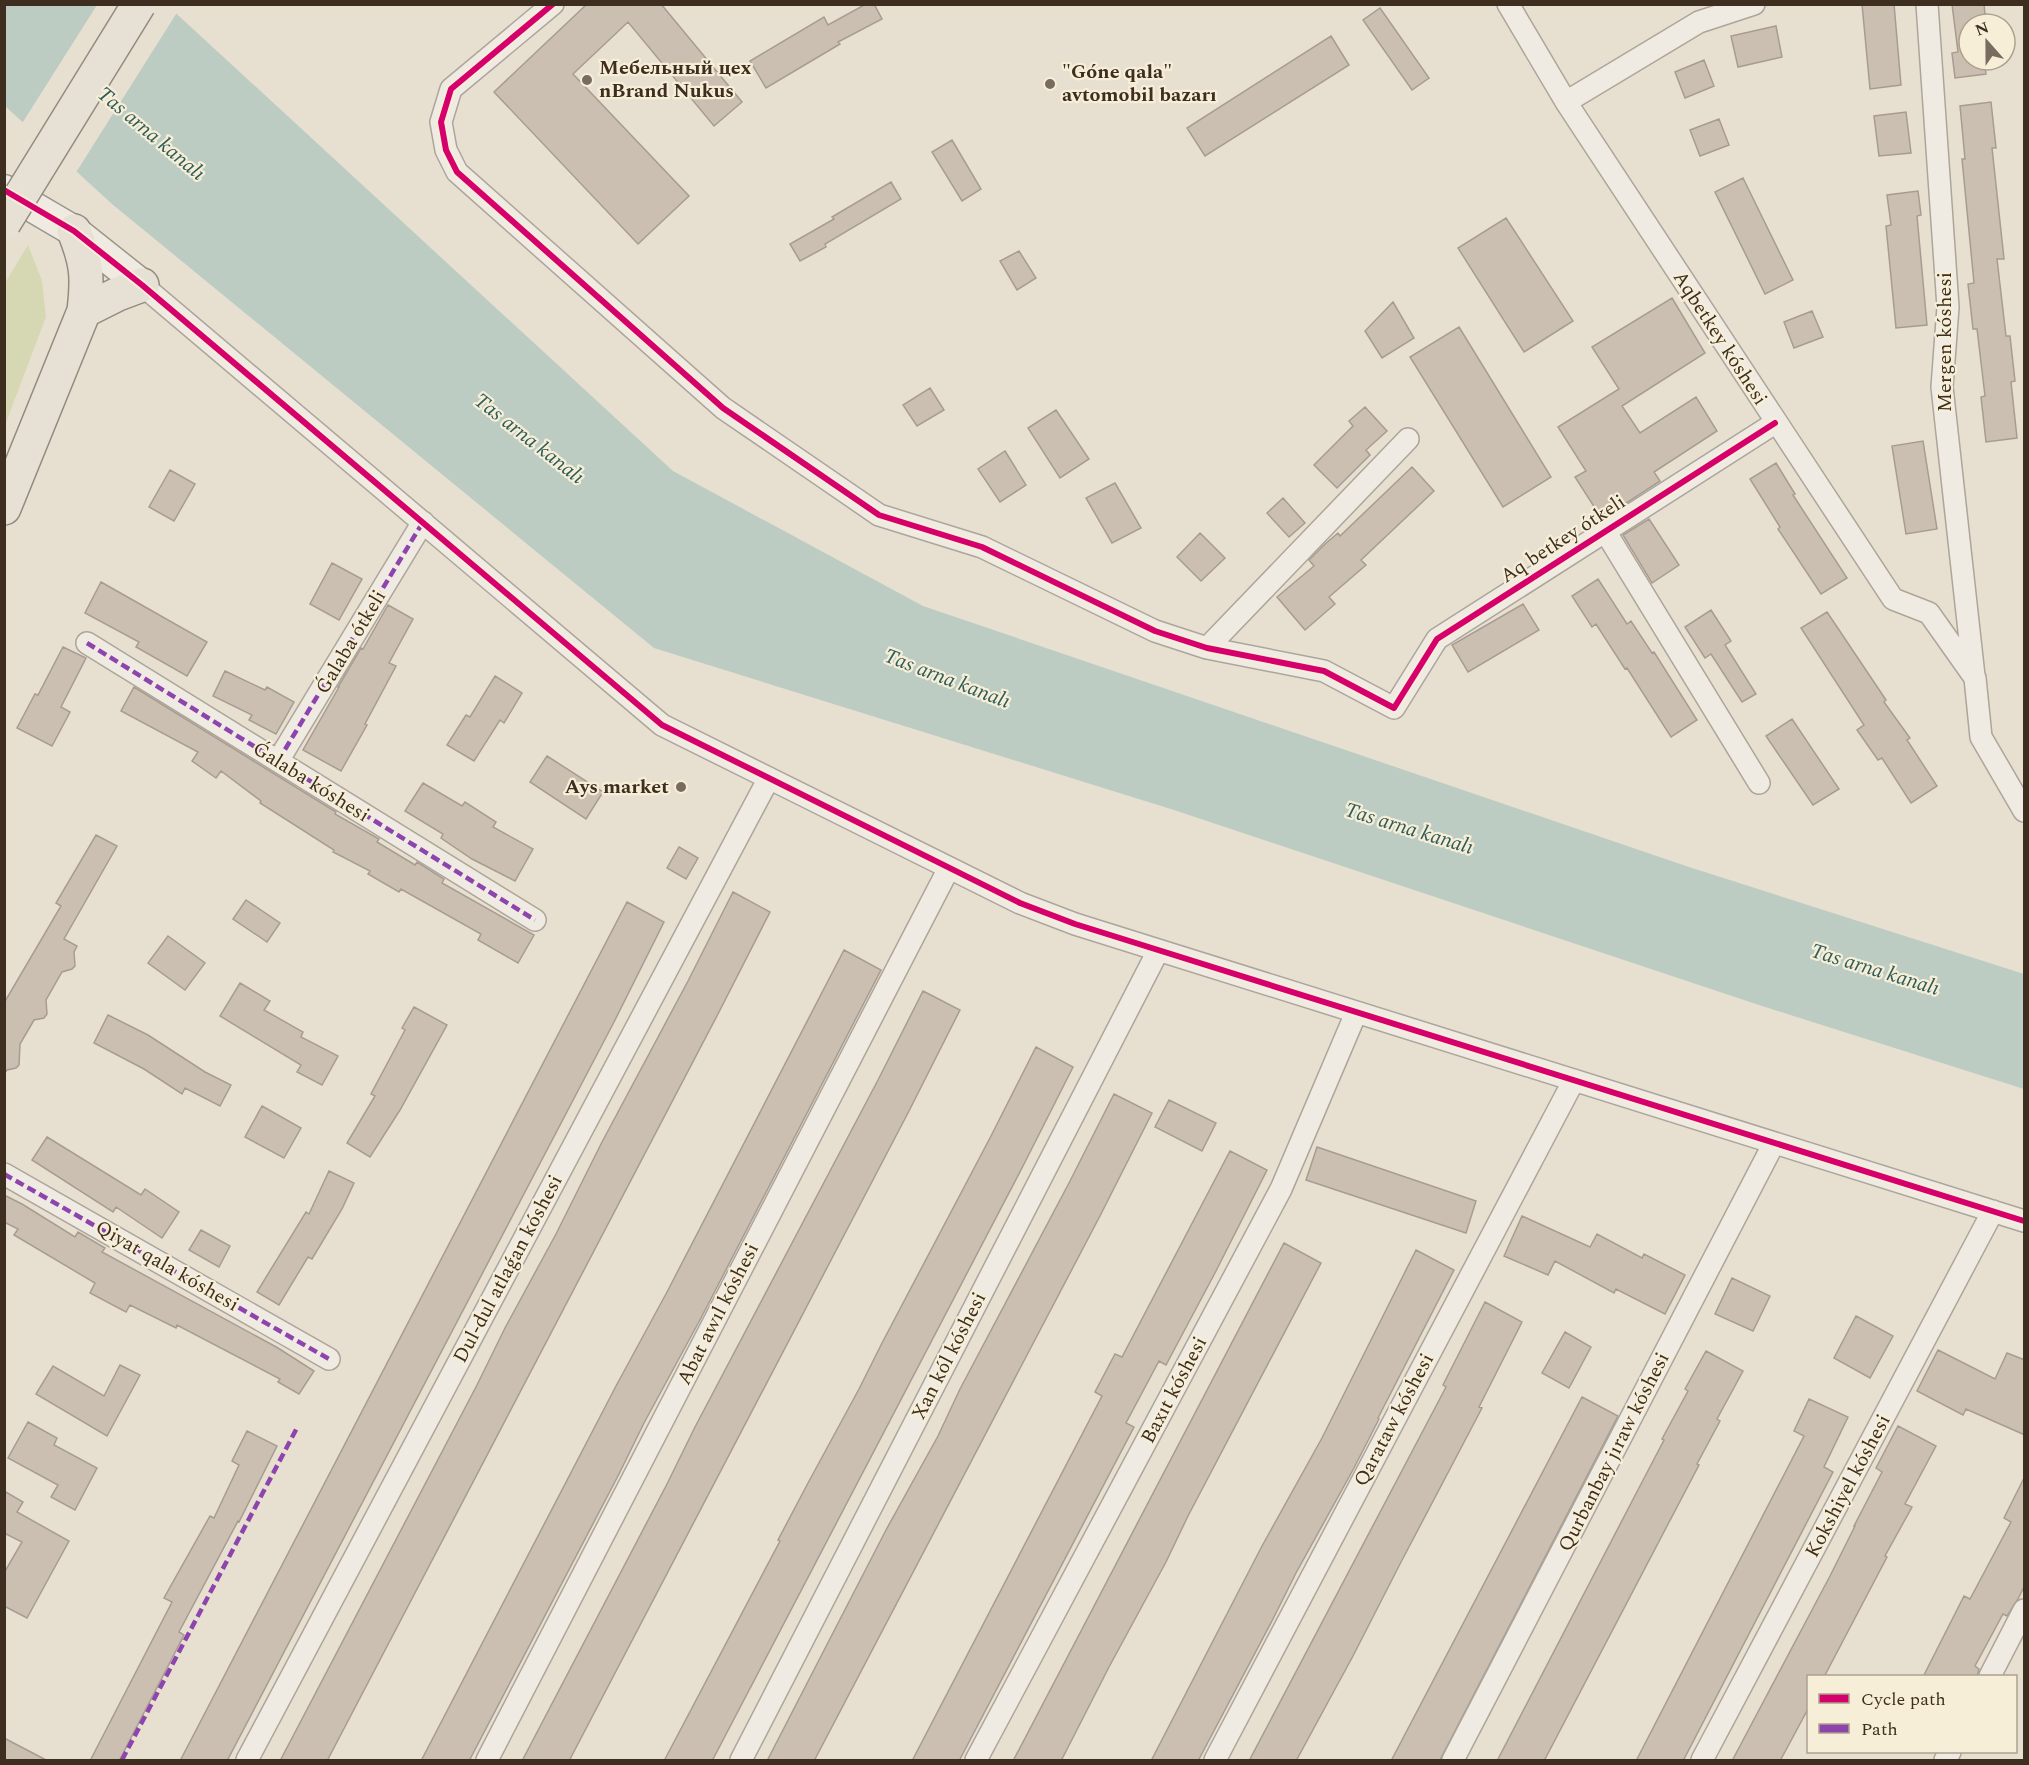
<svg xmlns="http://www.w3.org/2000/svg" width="2029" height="1765" viewBox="0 0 2029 1765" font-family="Spectral,serif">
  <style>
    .green { fill: #d6d7b3 }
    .water { fill: #bcccc2 }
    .pier { fill: #e7e0d1 }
    .building { fill: #cbbfb2; stroke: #a89c90; stroke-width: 1.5 }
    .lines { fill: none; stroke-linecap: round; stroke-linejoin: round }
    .street-casing { stroke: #ada599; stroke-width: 24 }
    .secondary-casing { stroke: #9c958a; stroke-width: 33 }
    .primary-casing { stroke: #928b80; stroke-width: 36 }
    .street { stroke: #efebe3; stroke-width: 21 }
    .secondary { stroke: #efebe3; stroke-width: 30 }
    .primary { stroke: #e6e1d4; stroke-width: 33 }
    .primary-bridge-casing { stroke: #928b80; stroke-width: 36; stroke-linecap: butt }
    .primary-bridge { stroke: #e6e1d4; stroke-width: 33 }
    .quiet { stroke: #8e44ad; stroke-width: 4.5; stroke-dasharray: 9 4.5; stroke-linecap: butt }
    .cycleway-casing { stroke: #f7eed8; stroke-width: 10 }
    .cycleway { stroke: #d6006c; stroke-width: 6 }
    .poi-dot { fill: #786c5e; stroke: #f7eed8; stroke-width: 2 }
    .labels { text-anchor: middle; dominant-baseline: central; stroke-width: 4.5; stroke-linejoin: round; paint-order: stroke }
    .poi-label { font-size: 20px; font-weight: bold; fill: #3d2e20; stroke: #f7eed8; text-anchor: start }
    .street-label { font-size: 20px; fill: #3d2e20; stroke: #f7eed8 }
    .water-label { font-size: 21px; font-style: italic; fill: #2f5d5a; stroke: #f7eed8 }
  </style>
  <rect width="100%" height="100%" fill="#e7e0d1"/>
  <path class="green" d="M28,245L42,281L46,317L5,425V283Z"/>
  <path class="water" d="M4,5H167L673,471L923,606L1689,867L2024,974V1089L1762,1006L1174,810L654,648L112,204L5,106Z"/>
  <path class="pier" d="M172,4L178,11L75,174L21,125L97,5Z"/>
  <path class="building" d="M587,4H661L742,102L714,126L628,22L573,74L689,196L638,244L494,92Z
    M866,4H874L882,19L838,42L840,44L766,88L750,61L824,17L828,25Z
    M1862,4H1894L1901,85L1870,89Z
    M1952,4H1984L1986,24H1969V60H1984L1986,74L1955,78L1952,53L1958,52Z
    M1380,8L1429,78L1412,90L1363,20Z
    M1776,26L1782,57L1738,67L1731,36Z
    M1331,36L1349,65L1205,156L1187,128Z
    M1704,60L1714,86L1685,98L1675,72Z
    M1991,102L1996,148H1992L2004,259H1997L2006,336H2010L2015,381L2011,382L2017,438L1986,442L1981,397L1985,396L1977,329H1973L1968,284L1974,283L1962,159H1965L1960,106Z
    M1906,112L1911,153L1879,156L1874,116Z
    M1719,119L1729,145L1700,156L1690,130Z
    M952,140L981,189L962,201L932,152Z
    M1743,178L1793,280L1765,294L1715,192Z
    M891,182L901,199L825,244L826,247L800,261L790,244L834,219L832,217Z
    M1918,191L1921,215L1917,216L1927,325L1896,328L1886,226L1891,225L1887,195Z
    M1506,218L1573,321L1524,352L1458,248Z
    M1019,251L1036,278L1017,290L1000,261Z
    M1672,298L1705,353L1622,406L1640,433L1696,397L1717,431L1654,472L1660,481L1602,519L1575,477L1586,471L1558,427L1619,389L1592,347Z
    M1393,302L1414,338L1382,358L1365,331Z
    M1812,311L1823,337L1794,348L1784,322Z
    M1459,327L1551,477L1503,507L1410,357Z
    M930,388L944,410L917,426L903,405Z
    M1365,407L1387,431L1366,450L1370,455L1337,488L1314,465L1353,426L1349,421Z
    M1056,410L1089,459L1060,478L1028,428Z
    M1923,441L1937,529L1906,534L1892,446Z
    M1005,451L1026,485L1000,502L978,469Z
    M1776,463L1795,494L1793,495L1847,578L1821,594L1778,529L1780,527L1750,479Z
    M1412,467L1434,491L1361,560L1366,565L1329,597L1335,604L1305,630L1277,597L1314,566L1309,560L1325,544L1338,533L1340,536Z
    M170,470L195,484L174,521L149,507Z
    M1115,483L1141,528L1112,543L1086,498Z
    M1283,498L1305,523L1289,537L1267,513Z
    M1649,519L1679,565L1652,583L1623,535Z
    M1200,533L1225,558L1201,581L1177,557Z
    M332,563L362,579L339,620L310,604Z
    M1598,579L1627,624L1631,621L1652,653L1654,652L1697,720L1671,737L1627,668L1625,669L1596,624L1592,627L1572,596Z
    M101,582L207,642L187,676L136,647L139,642L85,613Z
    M1523,604L1539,630L1468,672L1452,645Z
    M388,605L413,619L389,663L396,666L365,724L367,725L341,771L303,750L339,687H338L361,648L363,649Z
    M1711,610L1731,641L1725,645L1756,694L1742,702L1711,654L1705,658L1685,627Z
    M1827,612L1886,700L1884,702L1910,738L1907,740L1937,786L1911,803L1882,758L1878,760L1857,730L1864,725L1801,628Z
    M63,647L86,658L61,707L70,712L52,746L17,728L35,694L38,695Z
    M225,671L265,690L267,687L294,702L276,734L249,720L252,715L213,696Z
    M495,676L522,693L504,723L500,720L474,761L447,745L466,715L470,717Z
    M134,687L336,812L335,814L379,839L377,842L415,865L417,862L444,879L442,883L534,935L518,963L478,940L481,934L401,889L399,892L368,874L370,871L333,852L334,850L260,803L261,801L221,771L216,778L192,761L198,752L121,711Z
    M1792,719L1839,789L1813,805L1766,736Z
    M547,756L603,792L586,819L530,782Z
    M423,783L462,806L465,802L496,822L493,827L533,849L515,881L472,859L441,838L443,834L405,811Z
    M96,835L117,846L64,939L77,946L74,952L75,966L72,969L62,972L46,1000L47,1014L44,1018L34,1020L20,1044L19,1065L16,1068L7,1070L4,1074V1003L61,906L56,903Z
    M679,847L698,858L686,879L667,868Z
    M733,892L770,912L719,1012L327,1761H280L477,1385L505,1328L556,1234L602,1142L688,981Z
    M246,900L280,923L267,942L233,919Z
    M627,902L664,922L614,1022L227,1761H180Z
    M168,936L205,963L185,990L148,963Z
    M844,950L881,970L701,1318L644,1423L619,1474L469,1761H421L616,1386L667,1292Z
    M240,983L270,1001L264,1010L303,1032L301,1037L338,1056L322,1085L297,1072L301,1065L220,1016Z
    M923,991L960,1010L909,1111L569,1761H522L667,1484L695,1427L878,1080Z
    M414,1007L447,1025L400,1110L370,1157L347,1143L375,1096L371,1094L405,1030L402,1028Z
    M108,1015L148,1035L205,1072L231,1085L220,1106L185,1088L182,1094L144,1069L94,1043Z
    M1036,1047L1073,1067L1022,1168L712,1761H664L780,1541L778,1540L808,1483L859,1389L882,1343L991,1136Z
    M1114,1094L1152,1113L1101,1214L814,1761H767L886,1530L938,1436L960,1389L1069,1183Z
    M1169,1100L1216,1123L1202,1151L1155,1127Z
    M262,1106L301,1128L284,1158L245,1137Z
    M47,1137L141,1195L145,1189L179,1212L162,1238L116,1207L113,1212L32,1160Z
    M1317,1147L1476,1201L1466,1233L1306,1180Z
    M1230,1151L1267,1170L1216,1271L1166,1365L1159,1361L1126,1423L1134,1427L959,1761H912L1102,1396L1095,1392L1115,1354L1122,1357Z
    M329,1171L354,1183L342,1209L312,1259L308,1257L279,1305L257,1292L306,1212L309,1214Z
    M4,1195L22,1204L75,1237L78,1232L105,1248L102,1252L278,1348L314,1371L299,1394L278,1382L280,1379L177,1325L176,1328L130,1305L126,1312L90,1293L95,1283L14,1235L18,1229L4,1222Z
    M1522,1216L1590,1247L1597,1234L1642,1258L1644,1254L1685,1275L1665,1314L1616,1289L1614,1293L1555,1261L1548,1275L1504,1256Z
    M201,1230L230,1246L219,1267L189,1250Z
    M1284,1243L1321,1263L1188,1516L1166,1562L1109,1667L1061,1761H1013Z
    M1416,1250L1454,1270L1378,1418L1379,1419L1354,1468L1296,1573L1273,1619L1198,1761H1151L1262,1546L1322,1438Z
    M1732,1278L1770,1296L1753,1331L1715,1314Z
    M1485,1302L1522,1322L1479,1407L1482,1408L1400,1564L1353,1656L1296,1761H1249L1446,1387L1443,1385Z
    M1856,1316L1893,1336L1870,1378L1834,1358Z
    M1565,1332L1591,1347L1569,1388L1542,1373Z
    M1938,1350L1995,1379L2007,1353L2025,1360V1435L1966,1409L1963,1415L1917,1391Z
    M1706,1351L1743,1371L1717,1419L1720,1421L1697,1464L1699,1465L1544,1761H1497L1641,1484L1664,1440L1662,1439L1688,1391L1685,1389Z
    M120,1365L140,1375L107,1436L36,1394L53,1366L104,1396Z
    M1582,1397L1618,1416L1441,1758L1440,1761H1391Z
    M1809,1399L1848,1417L1824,1467L1833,1472L1683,1761H1636L1804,1436L1794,1431Z
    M28,1422L57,1438L54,1445L97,1468L75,1510L51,1497L58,1485L8,1458Z
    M1898,1426L1936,1446L1905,1504L1912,1507L1885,1556L1887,1557L1824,1677H1809V1707L1780,1761H1732L1830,1576L1855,1526H1854L1882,1472L1876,1468Z
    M247,1431L277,1446L239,1522L238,1521L179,1632L184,1635L119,1761H90L172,1602L164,1598L210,1516L214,1518L239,1465L232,1461Z
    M2025,1476V1585L2018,1599L2007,1616L2003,1614L1975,1666L1979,1669L1977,1677H1923L1964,1596L1970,1599L2011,1522L2004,1518Z
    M4,1491L23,1502L17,1512L69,1541L27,1618L4,1606V1573L22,1542L4,1533Z
    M4,1738L48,1761H4Z"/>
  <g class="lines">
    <g class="street-casing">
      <path id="street" d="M553,4L451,89L441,122L446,150L457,172L723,408L879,515L982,547L1155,631L1207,648L1324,671L1394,708L1437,639L1775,423
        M1508,4L1566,102L1893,599L1929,613L1975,678L1981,737L2024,811
        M1927,4L1948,307L1942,387L1974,676
        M1566,102L1699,22L1754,4
        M142,285L662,725L1020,903L1075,924L2024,1221
        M1605,531L1759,783
        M87,643L535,920
        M1207,648L1408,439
        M278,761L423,522
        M4,1174L329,1359
        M1990,1676L2024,1610
        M247,1760L769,778
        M487,1760L949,868
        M741,1760L1158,951
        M976,1760L1281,1189L1356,1013
        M1215,1760L1574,1080
        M1453,1760L1774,1143
        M1702,1760L1993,1211
        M1945,1760L1950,1752"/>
    </g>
    <g class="secondary-casing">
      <path id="secondary" d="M4,190L74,231L142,285"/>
    </g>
    <g class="primary-casing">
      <path id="primary" d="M84,311L118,294L142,285
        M4,508L84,311C88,277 87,263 74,231"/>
    </g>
    <use href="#street" class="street"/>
    <use href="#secondary" class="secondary"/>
    <use href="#primary" class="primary"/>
    <g class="primary-bridge-casing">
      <path id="primary-bridge" d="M4,223L139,4"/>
    </g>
    <use href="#primary-bridge" class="primary-bridge"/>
    <path class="quiet" d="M87,643L535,920
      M278,761L423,522
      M4,1174L329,1359
      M122,1760L298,1426"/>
    <g class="cycleway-casing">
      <path id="cycleway" d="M553,4L451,89L441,122L446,150L457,172L723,408L879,515L982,547L1155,631L1207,648L1324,671L1394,708L1437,639L1775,423
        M4,190L74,231L142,285L662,725L1020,903L1075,924L2024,1221"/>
    </g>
    <use href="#cycleway" class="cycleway"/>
  </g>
  <g class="poi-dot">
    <circle cx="587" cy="80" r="6"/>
    <circle cx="1050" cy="84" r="6"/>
    <circle cx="681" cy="787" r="6"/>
  </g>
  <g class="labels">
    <g class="poi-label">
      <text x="599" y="68">Мебельный цех<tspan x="599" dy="23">nBrand Nukus</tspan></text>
      <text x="1062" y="72">"Góne qala"<tspan x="1062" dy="23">avtomobil bazarı</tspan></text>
      <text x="669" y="787" text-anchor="end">Ays market</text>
    </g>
    <g class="street-label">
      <text transform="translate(1720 338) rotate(57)">Aqbetkey kóshesi</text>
      <text transform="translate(1945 342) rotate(-90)">Mergen kóshesi</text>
      <text transform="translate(1563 539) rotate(-33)">Aq betkey ótkeli</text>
      <text transform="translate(351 642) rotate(-59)">Ǵalaba ótkeli</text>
      <text transform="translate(311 782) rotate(32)">Ǵalaba kóshesi</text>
      <text transform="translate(167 1266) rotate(30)">Qiyat qala kóshesi</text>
      <text transform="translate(508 1269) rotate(-62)">Dul-dul atlaǵan kóshesi</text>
      <text transform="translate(718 1314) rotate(-63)">Abat awıl kóshesi</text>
      <text transform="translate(949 1356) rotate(-63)">Xan kól kóshesi</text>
      <text transform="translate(1174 1390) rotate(-62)">Baxıt kóshesi</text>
      <text transform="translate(1394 1420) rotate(-62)">Qarataw kóshesi</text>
      <text transform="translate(1614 1452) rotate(-63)">Qurbanbay jıraw kóshesi</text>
      <text transform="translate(1848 1486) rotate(-62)">Kokshiyel kóshesi</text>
    </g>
    <g class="water-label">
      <text transform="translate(151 134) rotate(40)">Tas arna kanalı</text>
      <text transform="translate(529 439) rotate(38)">Tas arna kanalı</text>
      <text transform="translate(947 679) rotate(21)">Tas arna kanalı</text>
      <text transform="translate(1409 829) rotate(17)">Tas arna kanalı</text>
      <text transform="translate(1875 970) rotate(17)">Tas arna kanalı</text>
    </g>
  </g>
  <rect width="2029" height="1765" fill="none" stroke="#3d2e20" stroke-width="12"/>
  <rect x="1807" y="1675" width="210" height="78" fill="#f7eed8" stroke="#ada18e" stroke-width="1.5"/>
  <rect x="1819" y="1694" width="30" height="9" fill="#d6006c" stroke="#ada18e" stroke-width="1.5"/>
  <text x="1861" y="1705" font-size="18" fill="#3d2e20">Cycle path</text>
  <rect x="1819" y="1724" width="30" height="9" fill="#8e44ad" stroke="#ada18e" stroke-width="1.5"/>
  <text x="1861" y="1735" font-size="18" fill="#3d2e20">Path</text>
  <g transform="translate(1987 42) rotate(339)"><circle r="28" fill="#f7eed8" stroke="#ada18e" stroke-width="1.5"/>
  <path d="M0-4.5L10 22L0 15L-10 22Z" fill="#786c5e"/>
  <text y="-9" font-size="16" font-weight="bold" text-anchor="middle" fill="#3d2e20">N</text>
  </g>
</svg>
